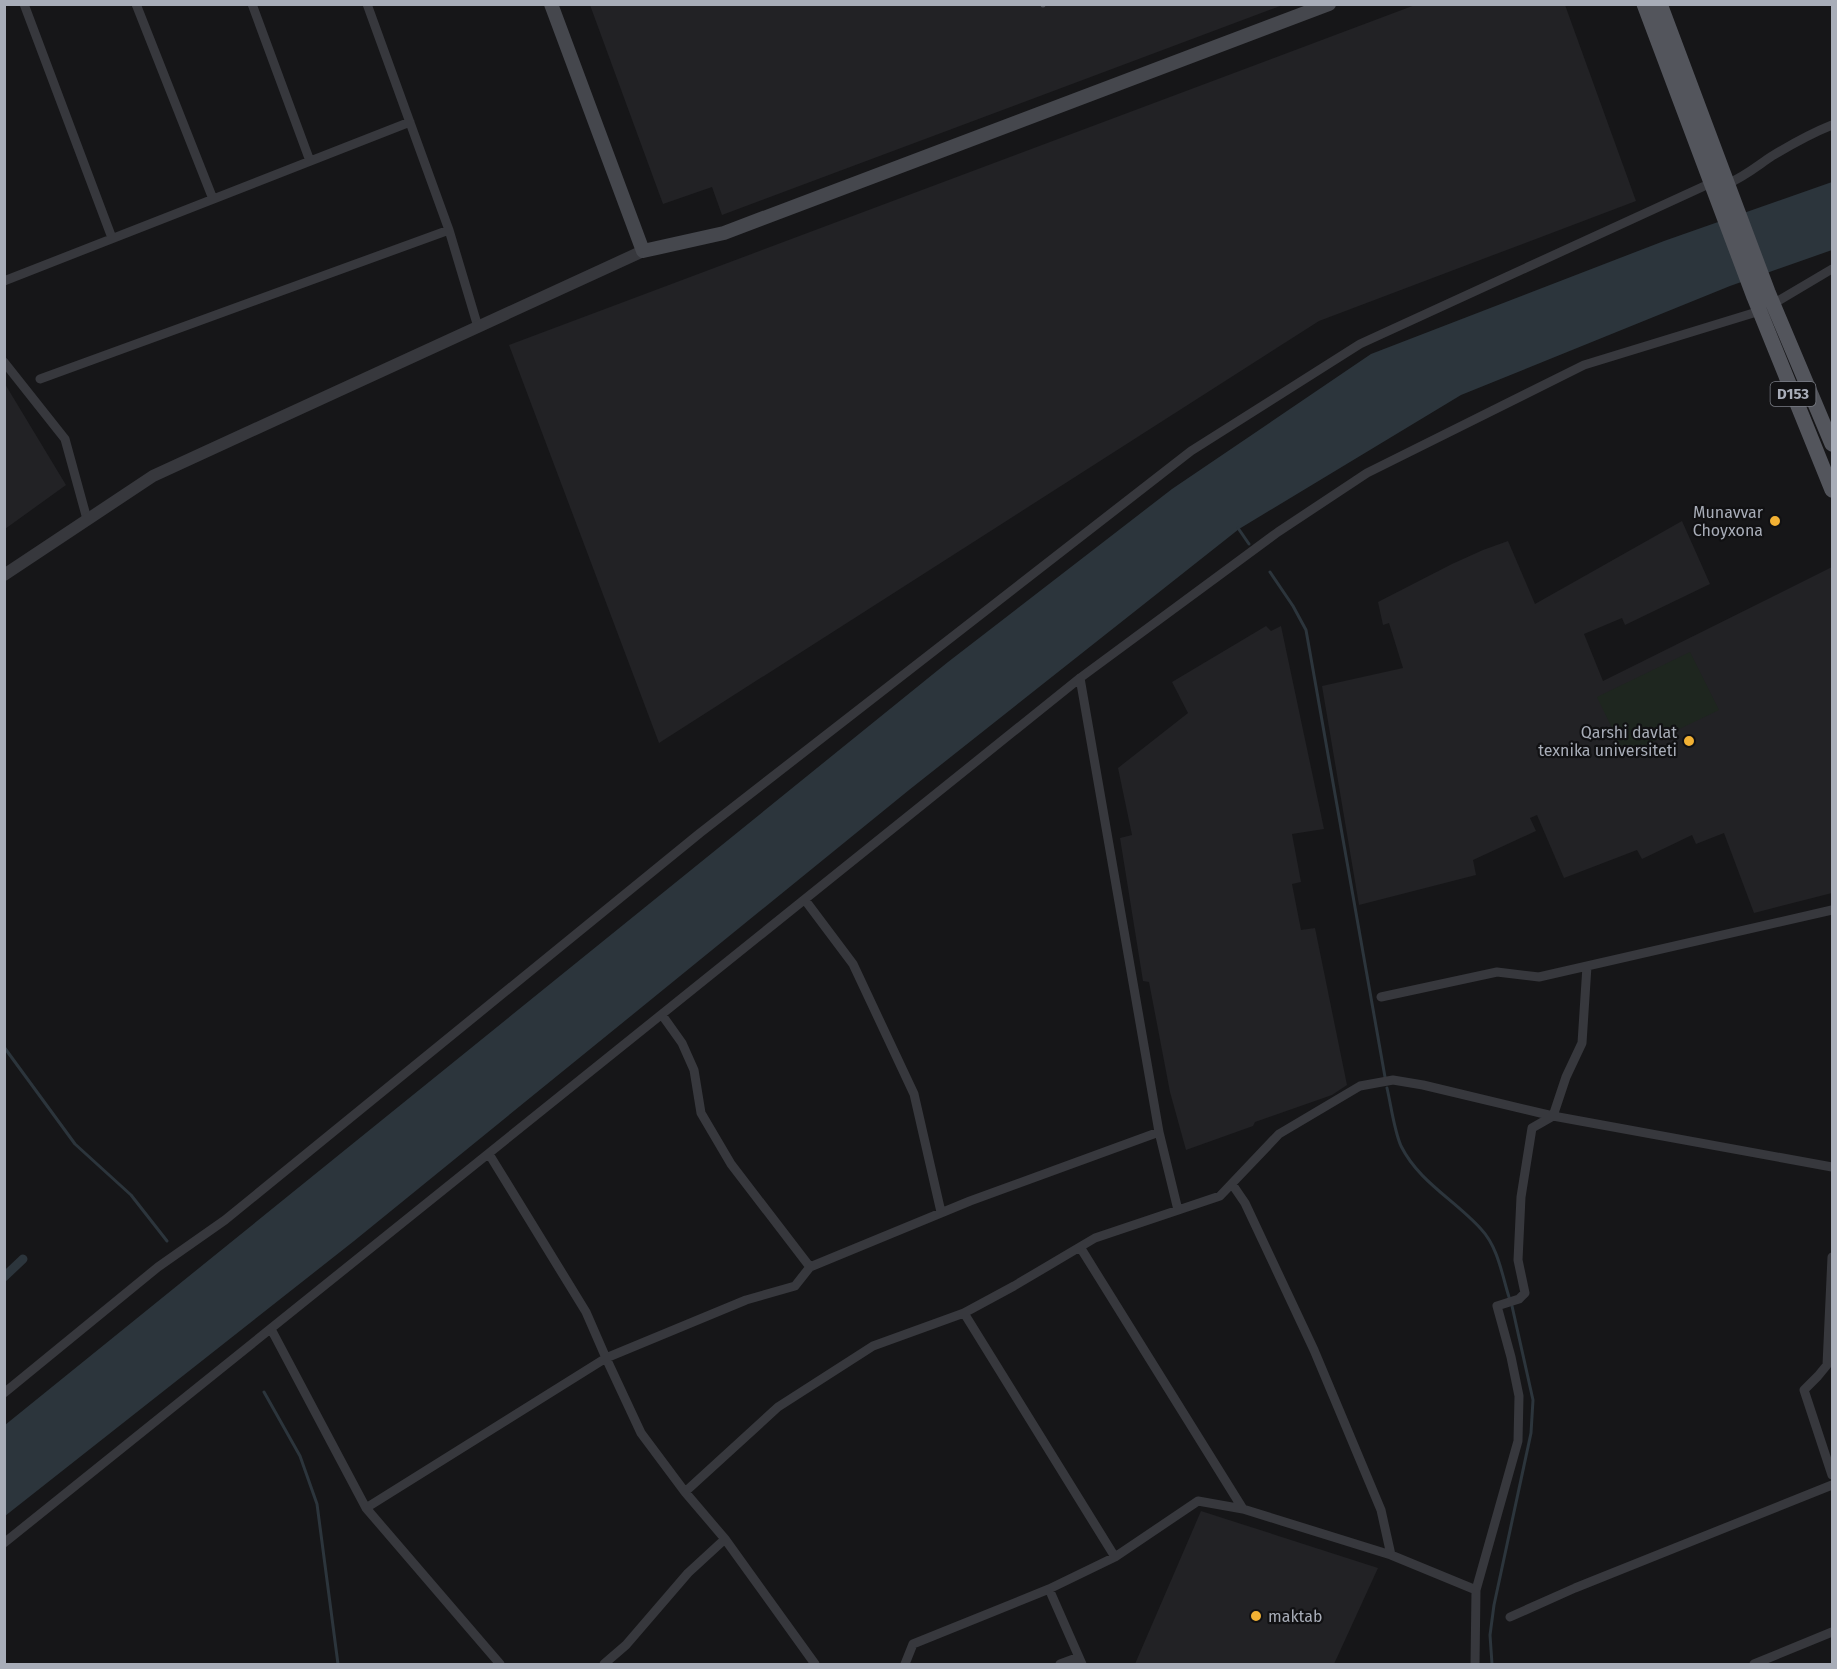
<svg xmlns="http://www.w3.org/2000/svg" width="1837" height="1669" viewBox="0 0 1837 1669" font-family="'Fira Sans',sans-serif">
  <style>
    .built { fill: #222225 }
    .green { fill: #1e261f }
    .water { fill: #2c353c }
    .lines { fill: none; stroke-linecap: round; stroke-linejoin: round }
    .stream { stroke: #2c353c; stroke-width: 3 }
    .canal { stroke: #2c353c; stroke-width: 9 }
    .minor { stroke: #37383d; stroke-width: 9 }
    .tertiary { stroke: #37383d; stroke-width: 12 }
    .secondary { stroke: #45474d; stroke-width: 14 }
    .primary { stroke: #53555c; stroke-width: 15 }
    .rail-casing { stroke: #4a4c52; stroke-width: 5 }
    .rail { stroke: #111113; stroke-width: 3; stroke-dasharray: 9; stroke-linecap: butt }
    .poi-dot { fill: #f2b134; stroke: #111113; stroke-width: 2 }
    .labels { text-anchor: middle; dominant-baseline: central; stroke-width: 4.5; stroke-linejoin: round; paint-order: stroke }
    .shield { fill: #111113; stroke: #7b7e86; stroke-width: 1.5 }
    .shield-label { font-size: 15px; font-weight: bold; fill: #a8adb8 }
    .poi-label { font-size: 16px; fill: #a8adb8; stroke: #111113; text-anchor: end }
  </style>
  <rect width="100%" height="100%" fill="#161618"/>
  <path class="built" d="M590,5V4L1283,5L722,215L712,187L663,204Z
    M1415,5H1565L1636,201L1319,321L659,743L509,345Z
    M5,384L66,485L5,529H4Z
    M1682,521L1710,584L1625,625L1622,618L1584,634L1603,681L1832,567V893L1754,913L1724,833L1696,844L1692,835L1642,859L1637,850L1564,878L1537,815L1530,818L1536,831L1473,860L1476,875L1359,905L1322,686L1403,668L1389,623L1383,625L1378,602L1452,564L1483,550L1508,541L1535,604Z
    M1266,626L1271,631L1281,626L1324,829L1292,834L1301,882L1292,884L1301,930L1315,928L1347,1085L1332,1095L1255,1122L1253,1126L1186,1150L1170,1092L1149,982L1143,981L1120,838L1132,835L1118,768L1188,713L1172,682Z
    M1201,1511L1378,1568L1334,1664H1135Z"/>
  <path class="green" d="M1690,652L1719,710L1625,755L1597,697Z"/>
  <path class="water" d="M1832,182V250L1730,286L1461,395L1239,529L909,790L354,1241L5,1516V1425L948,662L1172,489L1371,354L1664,241Z"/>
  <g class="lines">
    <path class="stream" d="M1238,528L1249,544
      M1270,572L1293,606L1306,630L1385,1077
      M4,1047L75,1144L131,1195L167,1241
      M1387,1088C1391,1105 1394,1130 1401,1146C1419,1182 1455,1200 1481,1229C1498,1247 1502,1275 1509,1297
      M264,1392L300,1456L317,1504L338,1664
      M1492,1664L1490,1635L1494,1605L1531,1433L1533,1400L1512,1306"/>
    <path class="canal" d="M4,1277L23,1259"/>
    <path class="minor" d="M24,4L112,238
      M136,4L213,199
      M252,4L310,161
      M367,4L449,230L478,327
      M1727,184C1744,177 1757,166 1772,156C1792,144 1812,133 1832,125
      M4,281L410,122
      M1773,304L1832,269
      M4,362L65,439L87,519
      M40,379L449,230
      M1080,678L1159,1132L1178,1210
      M805,900L853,964L914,1094L941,1212
      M1381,997L1497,972L1539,977L1832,910
      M662,1015L682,1043L694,1070L701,1113L731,1164L810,1267
      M489,1154L586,1312L606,1358L641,1433L685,1492L725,1539L815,1664
      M1232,1184L1245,1203L1314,1350L1381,1510L1391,1555
      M1080,1247L1243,1509
      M1832,1257L1827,1365L1818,1376L1804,1390L1832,1475
      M964,1313L1115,1557
      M271,1329L366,1508L500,1664
      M4,1393L158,1267L225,1220L700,833L1191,451L1360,344L1711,183
      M685,1492L778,1407L873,1346L964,1313L1014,1286L1095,1238L1220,1196L1279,1134L1360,1086L1393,1080L1423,1085L1553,1116L1832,1167
      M366,1508L606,1358L746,1300L795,1286L810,1267L970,1201L1159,1132
      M4,1543L1080,678L1278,532L1367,473L1584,365L1760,311
      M1049,1589L1082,1664
      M1510,1617L1575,1588L1832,1485
      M604,1664L626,1645L688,1573L725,1539
      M905,1664L913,1644L1049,1589L1115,1557L1198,1501L1243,1509L1391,1555L1476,1590
      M1060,1664L1079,1657
      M1475,1664L1476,1590L1518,1441L1519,1396L1511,1357L1497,1306L1519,1299L1525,1293L1518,1260L1521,1197L1532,1128L1553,1116L1566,1077L1582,1043L1587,966
      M1754,1664L1832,1632"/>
    <path class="tertiary" d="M4,575L153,476L643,251"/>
    <path class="secondary" d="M551,4L643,251L724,233L1329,4"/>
    <path class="primary" d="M1644,4L1754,297L1832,490
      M1660,4L1768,292L1832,444"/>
    <g class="rail-casing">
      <path id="rail" d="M1043,4V5"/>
    </g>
    <use href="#rail" class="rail"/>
  </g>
  <g class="poi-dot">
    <circle cx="1775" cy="521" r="6"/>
    <circle cx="1689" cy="741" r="6"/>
    <circle cx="1256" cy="1616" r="6"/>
  </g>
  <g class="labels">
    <rect class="shield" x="1770.5" y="382" width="45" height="24" rx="4.5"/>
    <g class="shield-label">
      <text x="1793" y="394">D153</text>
    </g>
    <g class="poi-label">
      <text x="1763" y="512">Munavvar<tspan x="1763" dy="18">Choyxona</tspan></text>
      <text x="1677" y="732">Qarshi davlat<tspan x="1677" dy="18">texnika universiteti</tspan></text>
      <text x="1268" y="1616" text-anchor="start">maktab</text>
    </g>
  </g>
  <rect width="1837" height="1669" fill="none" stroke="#a8adb8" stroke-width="12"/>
</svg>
